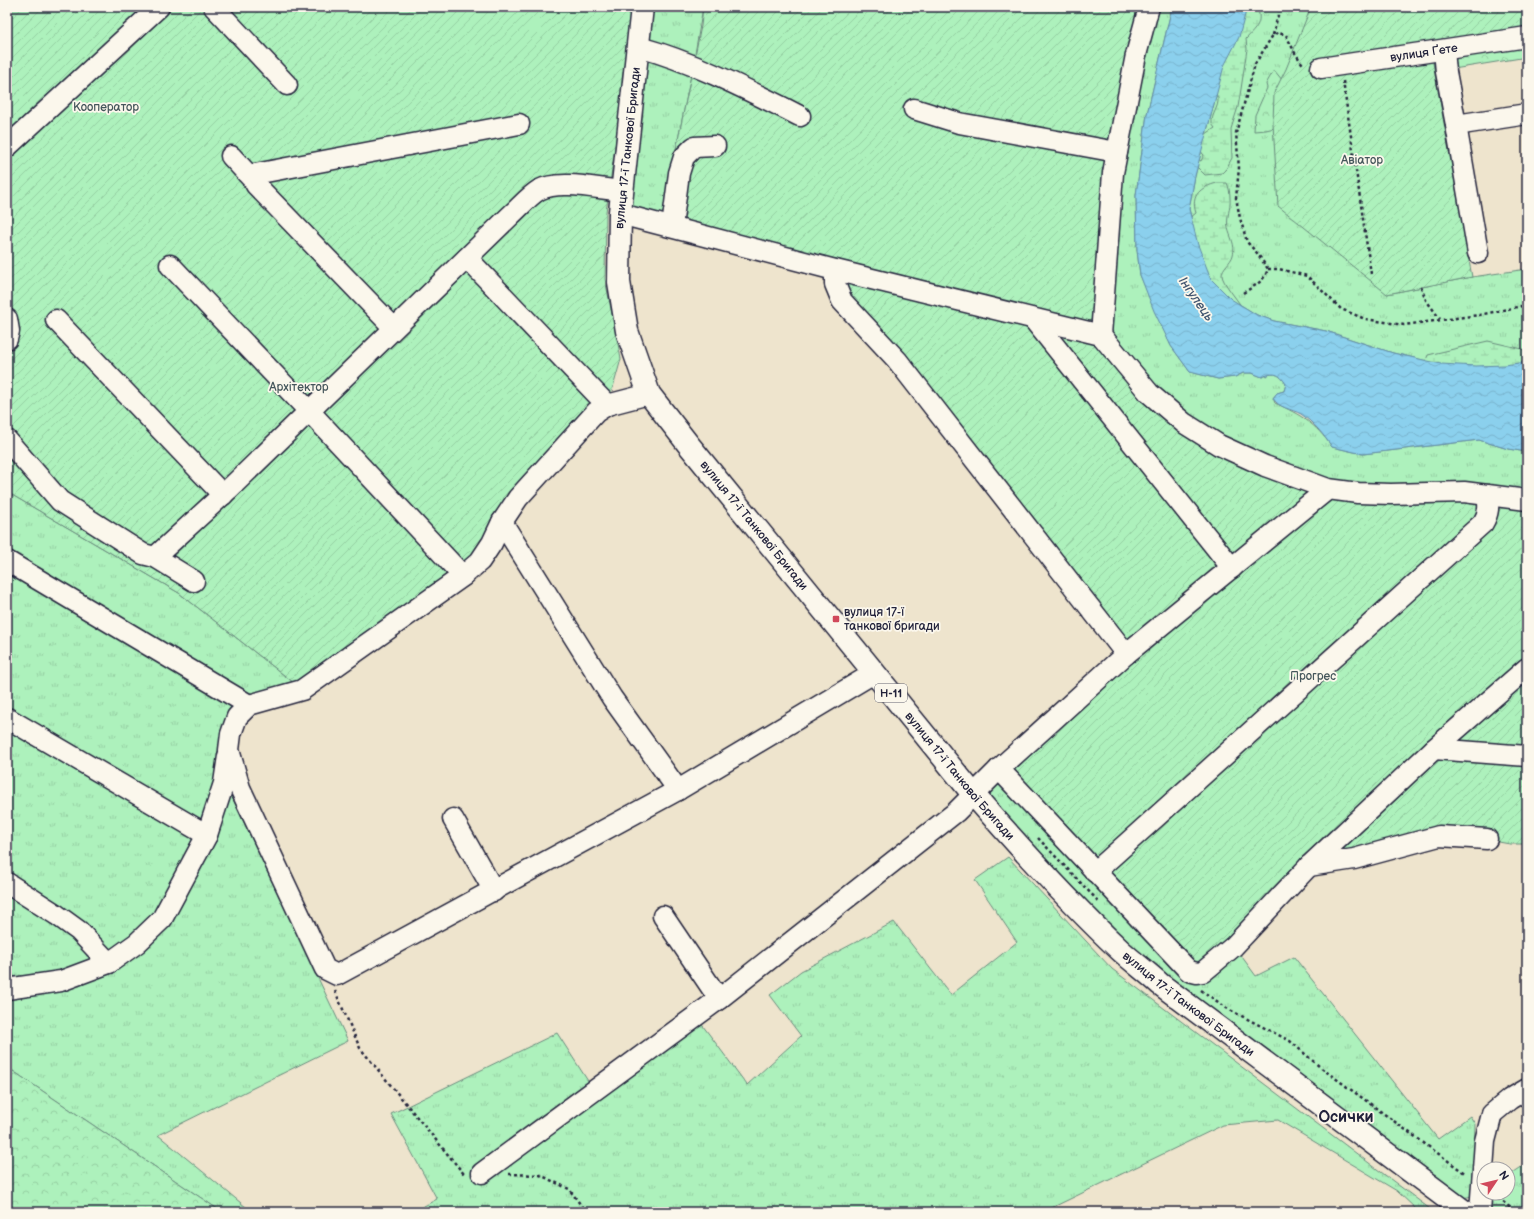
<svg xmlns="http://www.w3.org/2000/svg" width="1534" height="1219" viewBox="0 0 1534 1219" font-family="'Balsamiq Sans',sans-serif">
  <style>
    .grass { fill: url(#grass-tufts); stroke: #688a7c }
    .forest { fill: url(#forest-crowns); stroke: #688a7c }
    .wetland { fill: url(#wetland-marsh); stroke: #688a7c }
    .garden { fill: url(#garden-furrows); stroke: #688a7c }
    .water { fill: url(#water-waves); stroke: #618aa6 }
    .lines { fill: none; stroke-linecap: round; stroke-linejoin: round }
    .minor-casing { stroke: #22223b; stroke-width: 23 }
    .major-casing { stroke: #22223b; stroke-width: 25 }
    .path { stroke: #22223b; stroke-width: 2.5; stroke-dasharray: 3 3; stroke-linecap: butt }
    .minor { stroke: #fbf7ec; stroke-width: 20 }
    .major { stroke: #fbf7ec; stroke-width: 22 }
    .poi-dot { fill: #d1495b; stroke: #fbf7ec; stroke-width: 1.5 }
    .labels { text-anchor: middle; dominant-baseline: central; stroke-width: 3.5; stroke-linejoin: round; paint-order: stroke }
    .shield { fill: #fbf7ec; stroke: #636270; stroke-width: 1 }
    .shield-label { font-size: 11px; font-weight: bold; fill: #22223b }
    .street-label { font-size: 12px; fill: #22223b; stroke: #fbf7ec }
    .park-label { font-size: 12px; fill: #45565b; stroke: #fbf7ec }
    .poi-label { font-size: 12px; fill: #22223b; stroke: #fbf7ec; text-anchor: start }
    .water-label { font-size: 13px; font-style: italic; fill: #425670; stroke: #fbf7ec }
    .district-label { font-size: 16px; font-weight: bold; fill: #22223b; stroke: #fbf7ec }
  </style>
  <defs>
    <pattern id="grass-tufts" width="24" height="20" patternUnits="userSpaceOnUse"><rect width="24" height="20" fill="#adf1bc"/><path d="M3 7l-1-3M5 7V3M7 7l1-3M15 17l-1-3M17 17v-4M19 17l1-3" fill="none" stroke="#95cea2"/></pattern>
    <pattern id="forest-crowns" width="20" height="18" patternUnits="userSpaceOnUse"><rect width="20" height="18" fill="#adf1bc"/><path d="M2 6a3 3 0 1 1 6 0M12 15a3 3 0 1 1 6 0" fill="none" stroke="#95cea2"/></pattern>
    <pattern id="wetland-marsh" width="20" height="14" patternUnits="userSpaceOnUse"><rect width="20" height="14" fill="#adf1bc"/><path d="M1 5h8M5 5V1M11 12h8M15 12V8" fill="none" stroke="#95cea2"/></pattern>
    <pattern id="garden-furrows" width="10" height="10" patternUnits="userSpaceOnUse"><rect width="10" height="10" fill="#adf1bc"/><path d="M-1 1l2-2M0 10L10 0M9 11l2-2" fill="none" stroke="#95cea2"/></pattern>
    <pattern id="water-waves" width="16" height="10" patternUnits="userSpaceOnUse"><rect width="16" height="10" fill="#8bd0ed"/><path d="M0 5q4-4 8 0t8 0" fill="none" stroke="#78b2cc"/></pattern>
  </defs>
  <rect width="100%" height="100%" fill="#eee4cd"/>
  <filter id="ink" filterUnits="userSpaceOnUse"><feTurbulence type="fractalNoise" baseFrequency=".025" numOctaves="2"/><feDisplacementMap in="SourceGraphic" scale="8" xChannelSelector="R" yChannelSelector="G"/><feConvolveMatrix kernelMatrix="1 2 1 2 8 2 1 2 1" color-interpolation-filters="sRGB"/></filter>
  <g filter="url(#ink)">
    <path class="grass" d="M651,7H703L694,60L647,44Z
      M1149,7H1172L1147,114L1136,195L1137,250L1140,275L1171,346L1190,372L1218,379L1235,377L1243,373H1252L1262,377C1274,372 1279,373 1286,384L1284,391L1277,393L1273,398L1275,403C1301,415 1315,423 1332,447L1363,454L1479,440L1508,449L1527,452V500L1358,493L1219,445L1101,335L1113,173Z
      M1247,7H1311V10L1387,294L1472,277L1527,269V362L1440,364L1393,353L1326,331L1274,321L1257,315L1231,299L1198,245L1189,209L1195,176L1224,66Z
      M646,54L692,70L661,224L628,216Z
      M7,492L179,593L298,686L249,701L228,789L348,1041L158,1135L252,1212H222L7,1067Z
      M998,775L1234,946L1256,976L1294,957L1438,1139L1470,1116L1475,1124L1473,1196L1462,1198L1167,978L1087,906L983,790Z
      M1008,857L1112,969L1434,1212H1419L1397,1191L1278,1120L1223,1125L1043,1212H413L437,1199L391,1114L557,1033L597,1095L697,1018L747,1085L801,1036L770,995L801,971L894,922L951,995L1017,942L975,880Z
      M1523,1166L1527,1172V1212H1487L1491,1193H1508V1169L1511,1174Z"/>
    <path class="forest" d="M1527,20V57L1435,72L1428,38Z
      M1274,70L1287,86V125L1266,130L1254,131L1255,115L1267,88L1266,84Z
      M7,1067L222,1212H21L7,1203Z"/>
    <path class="wetland" d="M1238,7H1257C1263,23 1256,28 1246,39L1247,49L1241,89L1238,107L1231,129L1232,158L1226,169L1222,173L1205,175L1192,162L1197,159L1201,161L1204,155L1198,148L1203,136L1215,128L1212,124C1211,114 1219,108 1218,98C1217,96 1215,92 1213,89Z
      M1217,183H1227C1229,187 1230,193 1230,198C1231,208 1226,217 1228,228C1230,237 1236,245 1233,255C1231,263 1222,267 1222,275C1222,282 1237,299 1241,306L1237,312L1192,257L1190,218L1196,213C1190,195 1201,187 1217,183Z
      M1488,341L1527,350V369L1424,365L1428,355Z"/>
    <path class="garden" d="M7,7H633L629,46L606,212L605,279L621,359L612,391L592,410L478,556L298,686L179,593L7,492Z
      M703,7H1149L1136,55L1101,335L1184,423L1328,489L1527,500V844H1510L1470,837L1310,866L1201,977L998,775L1126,654L842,301L835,270L661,224L701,26Z
      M1311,7H1527V37L1431,52L1472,277L1387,294L1278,206L1273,124L1274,93L1286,69Z"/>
    <path class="water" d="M1172,7H1247L1239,37L1224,66L1195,176L1189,209L1198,245L1211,279L1231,299L1257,315L1274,321L1326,331L1393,353L1441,364L1476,366L1504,365L1527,362V452L1508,449L1479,440L1363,454L1332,447C1323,434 1314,423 1301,414C1292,409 1278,408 1273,398L1277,393L1284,391L1286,384C1279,373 1274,372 1262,377L1252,373H1243L1235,377L1218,379L1190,372L1171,346L1154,311L1140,275L1137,250L1136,195L1147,114Z"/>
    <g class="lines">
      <g class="minor-casing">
        <g id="minor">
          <path d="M214,7L287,85"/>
          <path d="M639,47C694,62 748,90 800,116"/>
          <path d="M1444,50L1446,72L1456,125L1527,114"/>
          <path id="s1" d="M1321,68L1527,37"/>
          <path d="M914,109L959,123L1117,152"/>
          <path d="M1456,125L1478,253"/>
          <path d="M7,147L159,7"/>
          <path d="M231,156L254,181"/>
          <path d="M620,212L628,216L835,270L1101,335L1149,393L1184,423L1219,445L1265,466L1328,489L1358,493L1391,494L1464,492L1527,500"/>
          <path d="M672,227L679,173L684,157L694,147L715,146"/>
          <path d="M467,258L607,405"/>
          <path d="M170,265L309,411L463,576"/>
          <path d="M835,270V284L842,301L897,360L1126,654"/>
          <path d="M7,319L9,331L7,339"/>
          <path d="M56,320L223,495"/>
          <path d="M1034,320L1232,568"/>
          <path d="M394,328L256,185L254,181L253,176L255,174L519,124"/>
          <path d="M1101,335L1113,173L1136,55L1149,7"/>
          <path d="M649,394L607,405L596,412L518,498L502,522L492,543L480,561L463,576L302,690L249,705L237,717L231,734L229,750L240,788L325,969L337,975L678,790L874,673"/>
          <path d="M7,440L60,501L143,554L155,557L194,581"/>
          <path d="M502,522L612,698L678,790"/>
          <path d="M155,557L228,490L511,215C520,207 529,196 539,190C559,179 599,189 622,191"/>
          <path d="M7,561L249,705"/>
          <path d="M7,718L207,835"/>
          <path d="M1434,749L1527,756"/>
          <path d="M999,769L1189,971L1197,973L1203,972L1234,946L1309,866L1434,749L1527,668"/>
          <path d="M453,819L494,891"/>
          <path d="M1309,866L1354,859L1439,836L1487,839"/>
          <path d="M1095,872L1483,523C1489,513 1489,506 1487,495"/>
          <path d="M7,883L57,915L79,931L109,963"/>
          <path d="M663,916L719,999"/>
          <path d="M7,989L61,981L109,963L137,943L162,919L207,835L224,783L228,756"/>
          <path d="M482,1173L719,999L956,812L999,769L1126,654L1328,489"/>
          <path d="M1480,1212L1485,1141L1492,1114L1510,1099L1527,1089"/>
        </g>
      </g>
      <g class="major-casing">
        <g id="major">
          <path id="s2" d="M642,7L620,212L619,282L627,331L649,394L688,444L973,794C1020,848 1068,901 1120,950C1133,962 1147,972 1160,984L1465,1212"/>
        </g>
      </g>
      <path class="path" d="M1273,35L1280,7
        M1343,81L1371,274
        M1268,269H1279L1307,276L1341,309L1365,319L1404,325L1479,315L1527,305
        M1421,287L1426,300L1440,319
        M1243,293C1254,286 1264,282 1268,269L1257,253L1247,242L1240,218L1236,198L1239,168L1236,133L1255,64L1273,35L1278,33L1286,35L1295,53L1304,66
        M1038,838L1098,901
        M1201,990L1228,1009L1290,1041L1320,1067L1466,1174
        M335,991L360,1048L464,1174H466
        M509,1174L540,1175L569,1189L586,1212
        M1498,1198L1516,1212"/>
      <use href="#minor" class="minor"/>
      <use href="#major" class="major"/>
    </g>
  </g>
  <rect class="poi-dot" x="832" y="615" width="8" height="8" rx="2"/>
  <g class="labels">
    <rect class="shield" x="875" y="684" width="32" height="18" rx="3"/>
    <g class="shield-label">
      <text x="891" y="693">Н-11</text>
    </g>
    <g class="street-label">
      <text stroke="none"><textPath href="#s1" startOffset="104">вулиця Ґете</textPath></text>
      <text transform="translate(628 148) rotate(-84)">вулиця 17-ї Танкової Бригади</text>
      <text stroke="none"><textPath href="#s2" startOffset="561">вулиця 17-ї Танкової Бригади</textPath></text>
      <text stroke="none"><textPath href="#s2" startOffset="885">вулиця 17-ї Танкової Бригади</textPath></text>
      <text stroke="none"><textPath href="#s2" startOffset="1209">вулиця 17-ї Танкової Бригади</textPath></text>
    </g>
    <g class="park-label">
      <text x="106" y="107">Кооператор</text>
      <text x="1362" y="160">Авіатор</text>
      <text x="299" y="387">Архітектор</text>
      <text x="1313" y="676">Прогрес</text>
    </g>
    <g class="poi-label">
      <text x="844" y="612">вулиця 17-ї<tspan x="844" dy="14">танкової бригади</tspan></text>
    </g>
    <g class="water-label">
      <text transform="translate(1196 299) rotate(55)">Інгулець</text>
    </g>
    <g class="district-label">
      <text x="1346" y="1117">Осички</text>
    </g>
  </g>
  <rect width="1534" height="1219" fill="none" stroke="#fbf7ec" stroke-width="24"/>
  <rect x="12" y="12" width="1510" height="1195" fill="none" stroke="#22223b" stroke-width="1.5" filter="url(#ink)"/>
  <g transform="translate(1496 1181) rotate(55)"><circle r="19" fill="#fbf7ec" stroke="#a4a2a5"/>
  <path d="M0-3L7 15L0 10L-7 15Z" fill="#d1495b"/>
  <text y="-6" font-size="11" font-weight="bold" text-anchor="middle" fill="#22223b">N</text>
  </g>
</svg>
